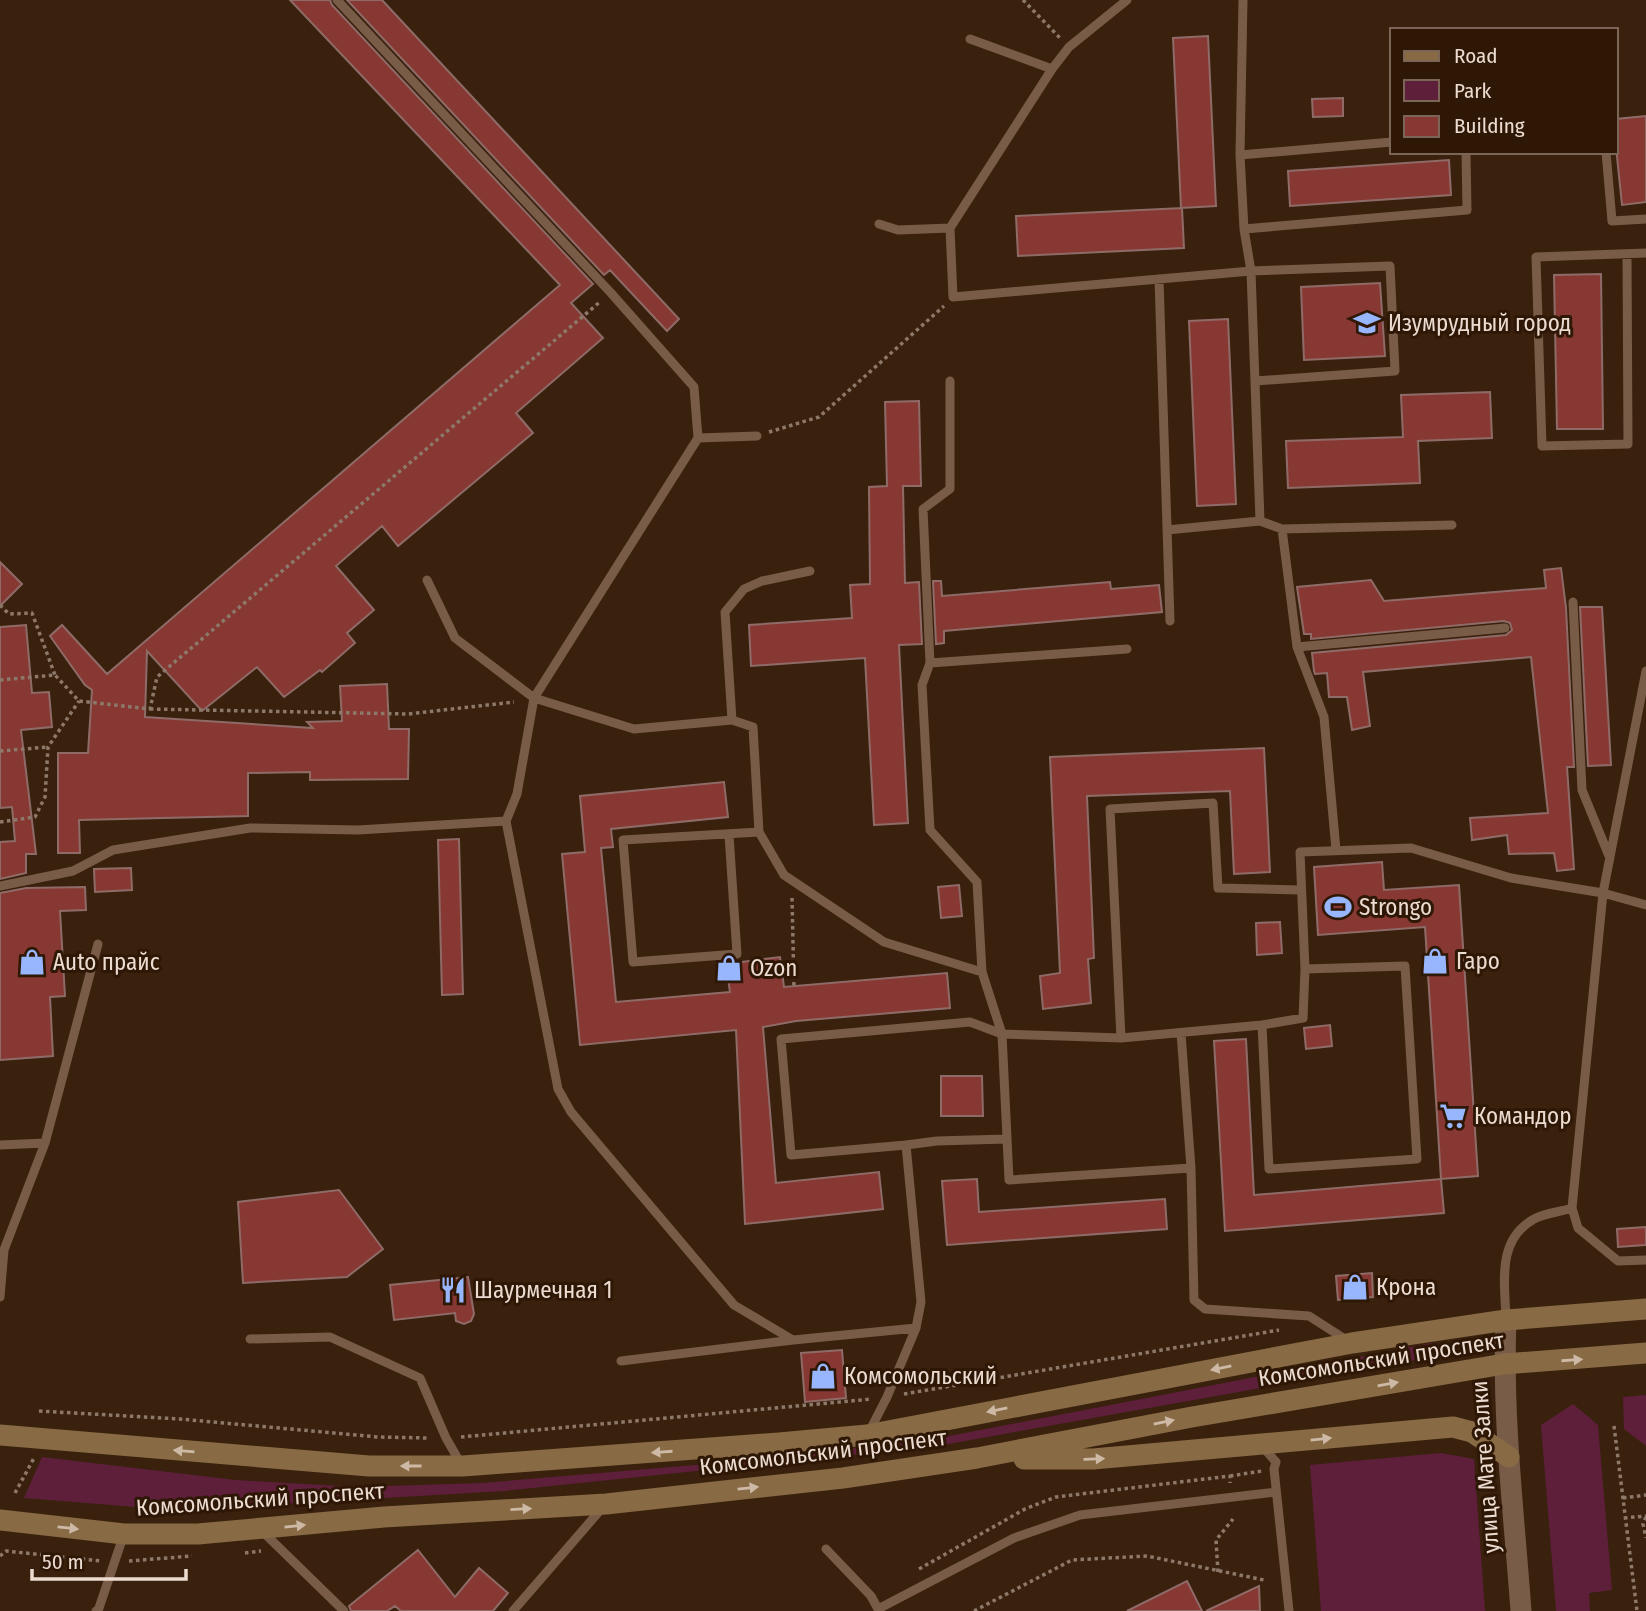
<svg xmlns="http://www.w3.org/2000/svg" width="1646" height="1611" viewBox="0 0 1646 1611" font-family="'Fira Sans Condensed',sans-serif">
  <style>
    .green { fill: #5e1f3b }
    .building { fill: #873832; stroke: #8f6b67; stroke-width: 2 }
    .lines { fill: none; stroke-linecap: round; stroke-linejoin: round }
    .path { stroke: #8d796a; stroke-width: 3.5; stroke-dasharray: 3.5 3.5; stroke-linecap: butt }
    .service { stroke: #785c48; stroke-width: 9 }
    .tertiary { stroke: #785c48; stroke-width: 21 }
    .secondary { stroke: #886b44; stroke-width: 21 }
    .oneway { fill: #cdb9a6 }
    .labels { text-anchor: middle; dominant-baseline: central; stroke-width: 6; stroke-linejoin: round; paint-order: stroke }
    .poi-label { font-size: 23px; fill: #ebdbd0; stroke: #2e1705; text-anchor: start }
    .street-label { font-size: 23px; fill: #ebdbd0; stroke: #2e1705 }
  </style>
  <rect width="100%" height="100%" fill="#39210e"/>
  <path class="green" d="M1432,1343L1434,1357L937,1446L504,1491L265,1505L136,1507L24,1498L42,1457L236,1480L356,1487L482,1483L731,1462L939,1438Z
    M1646,1395V1446L1624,1429L1623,1397Z
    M1573,1404L1598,1425L1612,1590L1589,1593L1590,1611H1556L1541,1425Z
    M1441,1453L1474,1459L1485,1611H1321L1310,1465Z"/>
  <path class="building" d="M290,0H330L332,5L593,284L571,303L603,338L516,413L533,433L398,546L382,526L336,566L374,610L347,633L355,643L322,672L320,670L284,697L257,667L202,711L147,651L145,717L313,728L307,722L342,721L340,686L387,684L389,729H409L408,779L310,780V772L248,773V816L79,820L80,853H58V753H88L92,690L85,685L50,636L62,625L107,674L560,285Z
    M347,0H382L679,319L667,331L610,270L604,275Z
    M1208,36L1216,206L1181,208L1173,38Z
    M1343,98V116L1313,117L1312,99Z
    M1646,116V202L1622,205L1616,147V119Z
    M1449,160L1451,195L1290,206L1288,171Z
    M1182,208L1184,248L1018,256L1016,216Z
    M1601,274L1603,429H1557L1554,275Z
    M1380,283L1385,356L1304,360L1301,287Z
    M1228,319L1236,504L1197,506L1189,321Z
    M1490,392L1492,438L1418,441L1420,483L1288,488L1286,441L1403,437L1401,395Z
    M919,401L921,486H903L905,583L919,582L922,644L899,645L908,823L874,825L865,658L751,666L749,625L852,618L850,585L870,584L869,487L887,486L885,402Z
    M0,562L22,584L0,606Z
    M1561,568L1566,608L1574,767H1567L1574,869L1557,871L1554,853L1509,854L1507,835L1472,840L1470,818L1548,813L1531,657L1363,672L1370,726L1352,730L1347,697H1329L1327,673L1315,674L1314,671L1312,653L1506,635L1512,630L1510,623L1504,621L1311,639V634H1304L1297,587L1371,580L1384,601L1546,588L1544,570Z
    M933,581H941L942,596L1110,582L1111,589L1159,585L1162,612L944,631V643L936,644Z
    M1580,607H1602L1611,765L1588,766Z
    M26,625L32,693L49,692L52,727L21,730L36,854H26V873L0,879V842L15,841L12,807L0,808V627Z
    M1264,748L1270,872L1234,874L1230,791L1087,796L1094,958L1088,959L1091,1003L1043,1009L1040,976L1060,973L1050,757Z
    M724,782L728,817L611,829L613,847L601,848L616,1002L730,992L726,964L780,957L784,987L947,973L950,1008L796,1021L763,1027L776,1183L879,1172L883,1209L745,1224L736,1030L580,1045L562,854L585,852L580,796Z
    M459,839L463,994L442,995L438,840Z
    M1382,862L1384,890L1459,885L1478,1176L1441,1179L1425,927L1318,935L1314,867Z
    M131,868L132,890L95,892L94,869Z
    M959,885L962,916L941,918L938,887Z
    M85,887L86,910L60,911L65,996L50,997L53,1056L0,1060V893L26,888Z
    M1280,922L1282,953L1257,955L1256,923Z
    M1330,1025L1332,1046L1306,1049L1304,1028Z
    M1246,1039L1254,1195L1441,1179L1444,1213L1225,1231L1214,1041Z
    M941,1076H982L983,1116H941Z
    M977,1179L979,1212L1165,1199L1167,1229L947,1245L942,1181Z
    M339,1190L383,1249L347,1277L243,1283L238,1202Z
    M1646,1227V1245L1618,1247L1617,1229Z
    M1372,1273L1373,1297L1338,1300L1336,1276Z
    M468,1277L474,1314L471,1321L464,1324L456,1321L455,1313L394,1320L390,1285Z
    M842,1350L846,1398L805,1402L801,1353Z
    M418,1550L455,1597L479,1568L508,1593L493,1611H401L395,1606L387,1611H351L349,1606Z
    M1187,1581L1202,1611H1127Z
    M1259,1586L1260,1611H1206Z"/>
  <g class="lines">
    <path class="path" d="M1023,0L1060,38
      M769,432L819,417L944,306
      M0,605L9,614L32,613L55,675
      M0,680L55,675L79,701L150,709L157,677L601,301
      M150,709L408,714L514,702
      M0,751L48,747
      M0,822L35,817L45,797L48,747L79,701
      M792,898L794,987
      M904,1394L1279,1330
      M39,1411L180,1419L378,1437L429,1438
      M1614,1426L1637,1611
      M461,1437L872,1399
      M1230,1476L1262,1471
      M15,1493L34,1458
      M1623,1498L1646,1495
      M1646,1517L1643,1524L1646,1538
      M1624,1518L1646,1516
      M245,1553L261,1551
      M0,1556L6,1551L101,1561
      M129,1561L192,1556
      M919,1569L1025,1509L1056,1497L1230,1476V1483
      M1218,1572L1216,1540L1233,1519
      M974,1611L1072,1560L1147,1556L1264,1580"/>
    <path class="service" d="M337,0L611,293L694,387L698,438
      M1127,0L1069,47L1052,69L950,228L953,297L1251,271L1390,266L1395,371L1256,381
      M1243,0L1240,155L1244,229L1251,271L1260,521
      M970,39L1052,69
      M1606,152L1612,221L1646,219
      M1240,155L1392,142
      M879,224L898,230L950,228
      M1244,229L1467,210L1466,152
      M1627,254L1628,444L1542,446L1536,257L1646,253
      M1159,279L1170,621
      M950,381V489L923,509L930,663L922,685L930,830L977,882L982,972
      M757,436L698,438L534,698L517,794L506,821L558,1089L571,1112L734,1305L793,1340L916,1328
      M1282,529L1297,647L1324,717L1336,850
      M1167,530L1260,521L1282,529L1452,525
      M427,580L455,638L534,698L634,729L732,720L753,727L759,832L784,875L884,942L982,972L1002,1034L1009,1180L1191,1168
      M1573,602L1582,790L1609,856
      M1297,647L1505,628
      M930,663L1127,649
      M732,720L725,612L744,589L762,581L810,571
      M729,835L737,954L633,962L623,840L759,832
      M0,886L73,871L113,850L250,828L358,830L506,821
      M1262,1025L1269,1169L1417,1159L1405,966L1305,969
      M1181,1033L1191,1168L1194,1300L1205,1309L1309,1316L1348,1341
      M1121,1038L1110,809L1213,803L1218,888L1300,890
      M0,1145L45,1143
      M906,1145L791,1155L781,1039L970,1022L1002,1034L1121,1038L1262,1025L1303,1018L1305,969L1300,852L1411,848L1511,878L1603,893L1646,905
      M1572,1208L1578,1228L1618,1261L1646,1260
      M0,1297L4,1250L45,1143L98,944
      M1506,1320C1505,1283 1496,1240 1534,1219C1545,1213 1560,1212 1572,1208L1603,893L1646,671
      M250,1339L330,1337L420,1378L446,1438L461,1464
      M621,1361L793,1340
      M868,1434L887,1397L916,1328L921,1302L906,1145L937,1141L1006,1139
      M1262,1446L1276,1462L1274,1469L1289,1611
      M261,1530L344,1611
      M826,1549L871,1596L878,1609
      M96,1611H98L124,1534
      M513,1611L603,1507
      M879,1611L878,1609L1014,1538L1080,1515L1276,1492"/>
    <path class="tertiary" d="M1506,1320C1502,1417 1514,1514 1521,1611"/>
    <path class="secondary" d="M0,1435L369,1466H463L779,1443L867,1435L1352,1343L1506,1320L1646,1309
      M1024,1459H1093L1453,1427L1472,1432L1509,1457
      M0,1520L124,1534H198L384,1517L606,1504L843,1478L977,1458L1192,1417L1504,1364L1646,1353"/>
  </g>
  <defs><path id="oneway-solid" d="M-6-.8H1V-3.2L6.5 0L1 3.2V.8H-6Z" transform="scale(1.75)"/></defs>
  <g class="oneway">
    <use href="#oneway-solid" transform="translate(1572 1360) rotate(-4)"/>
    <use href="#oneway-solid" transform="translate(1221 1368) rotate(169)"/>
    <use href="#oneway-solid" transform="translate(1388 1384) rotate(-10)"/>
    <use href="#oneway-solid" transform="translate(997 1410) rotate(169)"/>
    <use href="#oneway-solid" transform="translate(1164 1422) rotate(-11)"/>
    <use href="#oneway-solid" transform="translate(1321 1439) rotate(-6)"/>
    <use href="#oneway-solid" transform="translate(184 1451) rotate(-175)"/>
    <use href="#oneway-solid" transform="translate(662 1452) rotate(176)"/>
    <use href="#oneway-solid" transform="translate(1094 1459) rotate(-2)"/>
    <use href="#oneway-solid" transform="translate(411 1466) rotate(-180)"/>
    <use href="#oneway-solid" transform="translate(748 1488) rotate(-6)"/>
    <use href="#oneway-solid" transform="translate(521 1509) rotate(-3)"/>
    <use href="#oneway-solid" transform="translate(295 1526) rotate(-6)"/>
    <use href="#oneway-solid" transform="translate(68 1528) rotate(6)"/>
  </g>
  <defs>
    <g id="school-bare" transform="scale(2.1)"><path d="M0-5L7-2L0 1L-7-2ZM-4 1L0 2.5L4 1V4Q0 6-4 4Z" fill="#98b6fd" stroke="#2e1705" stroke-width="2.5" paint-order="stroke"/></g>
    <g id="stadium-bare" transform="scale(2.1)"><path d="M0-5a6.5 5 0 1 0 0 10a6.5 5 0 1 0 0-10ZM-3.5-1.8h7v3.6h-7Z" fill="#98b6fd" stroke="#2e1705" stroke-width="2.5" paint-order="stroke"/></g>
    <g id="shop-bare" transform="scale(2.1)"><path d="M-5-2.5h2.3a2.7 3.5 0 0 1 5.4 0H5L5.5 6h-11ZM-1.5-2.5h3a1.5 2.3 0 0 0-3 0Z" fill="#98b6fd" stroke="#2e1705" stroke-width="2.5" paint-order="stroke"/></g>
    <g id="supermarket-bare" transform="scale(2.1)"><path d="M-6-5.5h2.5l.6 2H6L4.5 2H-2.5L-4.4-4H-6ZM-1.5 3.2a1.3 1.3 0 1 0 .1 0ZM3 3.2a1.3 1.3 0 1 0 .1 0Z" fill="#98b6fd" stroke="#2e1705" stroke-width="2.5" paint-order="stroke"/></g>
    <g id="restaurant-bare" transform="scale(2.1)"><path d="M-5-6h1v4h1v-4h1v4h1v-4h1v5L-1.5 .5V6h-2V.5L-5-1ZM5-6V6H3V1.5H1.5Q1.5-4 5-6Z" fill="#98b6fd" stroke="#2e1705" stroke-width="2.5" paint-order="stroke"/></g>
  </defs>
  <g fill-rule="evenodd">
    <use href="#school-bare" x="1367" y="323"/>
    <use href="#stadium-bare" x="1338" y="907"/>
    <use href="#shop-bare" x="1435" y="961"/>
    <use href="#shop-bare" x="32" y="962"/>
    <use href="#shop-bare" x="729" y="968"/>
    <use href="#supermarket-bare" x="1453" y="1116"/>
    <use href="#shop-bare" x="1355" y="1287"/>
    <use href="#restaurant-bare" x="453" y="1290"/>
    <use href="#shop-bare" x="823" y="1376"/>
  </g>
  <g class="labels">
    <g class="poi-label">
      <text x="1388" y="323">Изумрудный город</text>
      <text x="1359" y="907">Strongo</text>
      <text x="1456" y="961">Гаро</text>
      <text x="53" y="962">Auto прайс</text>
      <text x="750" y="968">Ozon</text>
      <text x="1474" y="1116">Командор</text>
      <text x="1376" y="1287">Крона</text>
      <text x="474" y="1290">Шаурмечная 1</text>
      <text x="844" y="1376">Комсомольский</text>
    </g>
    <g class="street-label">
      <text transform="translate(1381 1359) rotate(-9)">Комсомольский проспект</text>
      <text transform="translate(823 1452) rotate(-7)">Комсомольский проспект</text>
      <text transform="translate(1485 1467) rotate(-94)">улица Мате Залки</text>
      <text transform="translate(260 1499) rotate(-4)">Комсомольский проспект</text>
    </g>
  </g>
  <rect x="1390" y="28" width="228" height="126" fill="#2e1705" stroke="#7a6556" stroke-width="2"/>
  <rect x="1404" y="51" width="35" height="10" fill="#886b44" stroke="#7a6556" stroke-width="2"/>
  <text x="1454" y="63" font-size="21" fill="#ebdbd0">Road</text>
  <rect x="1404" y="80" width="35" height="21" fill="#5e1f3b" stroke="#7a6556" stroke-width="2"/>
  <text x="1454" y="98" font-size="21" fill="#ebdbd0">Park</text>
  <rect x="1404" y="116" width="35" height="21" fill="#873832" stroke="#7a6556" stroke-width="2"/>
  <text x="1454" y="133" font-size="21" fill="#ebdbd0">Building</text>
  <path d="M32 1569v10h154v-10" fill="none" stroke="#ebdbd0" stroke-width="3.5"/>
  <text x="42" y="1569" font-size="21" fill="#ebdbd0" stroke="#2e1705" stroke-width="5" paint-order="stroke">50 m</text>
</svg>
